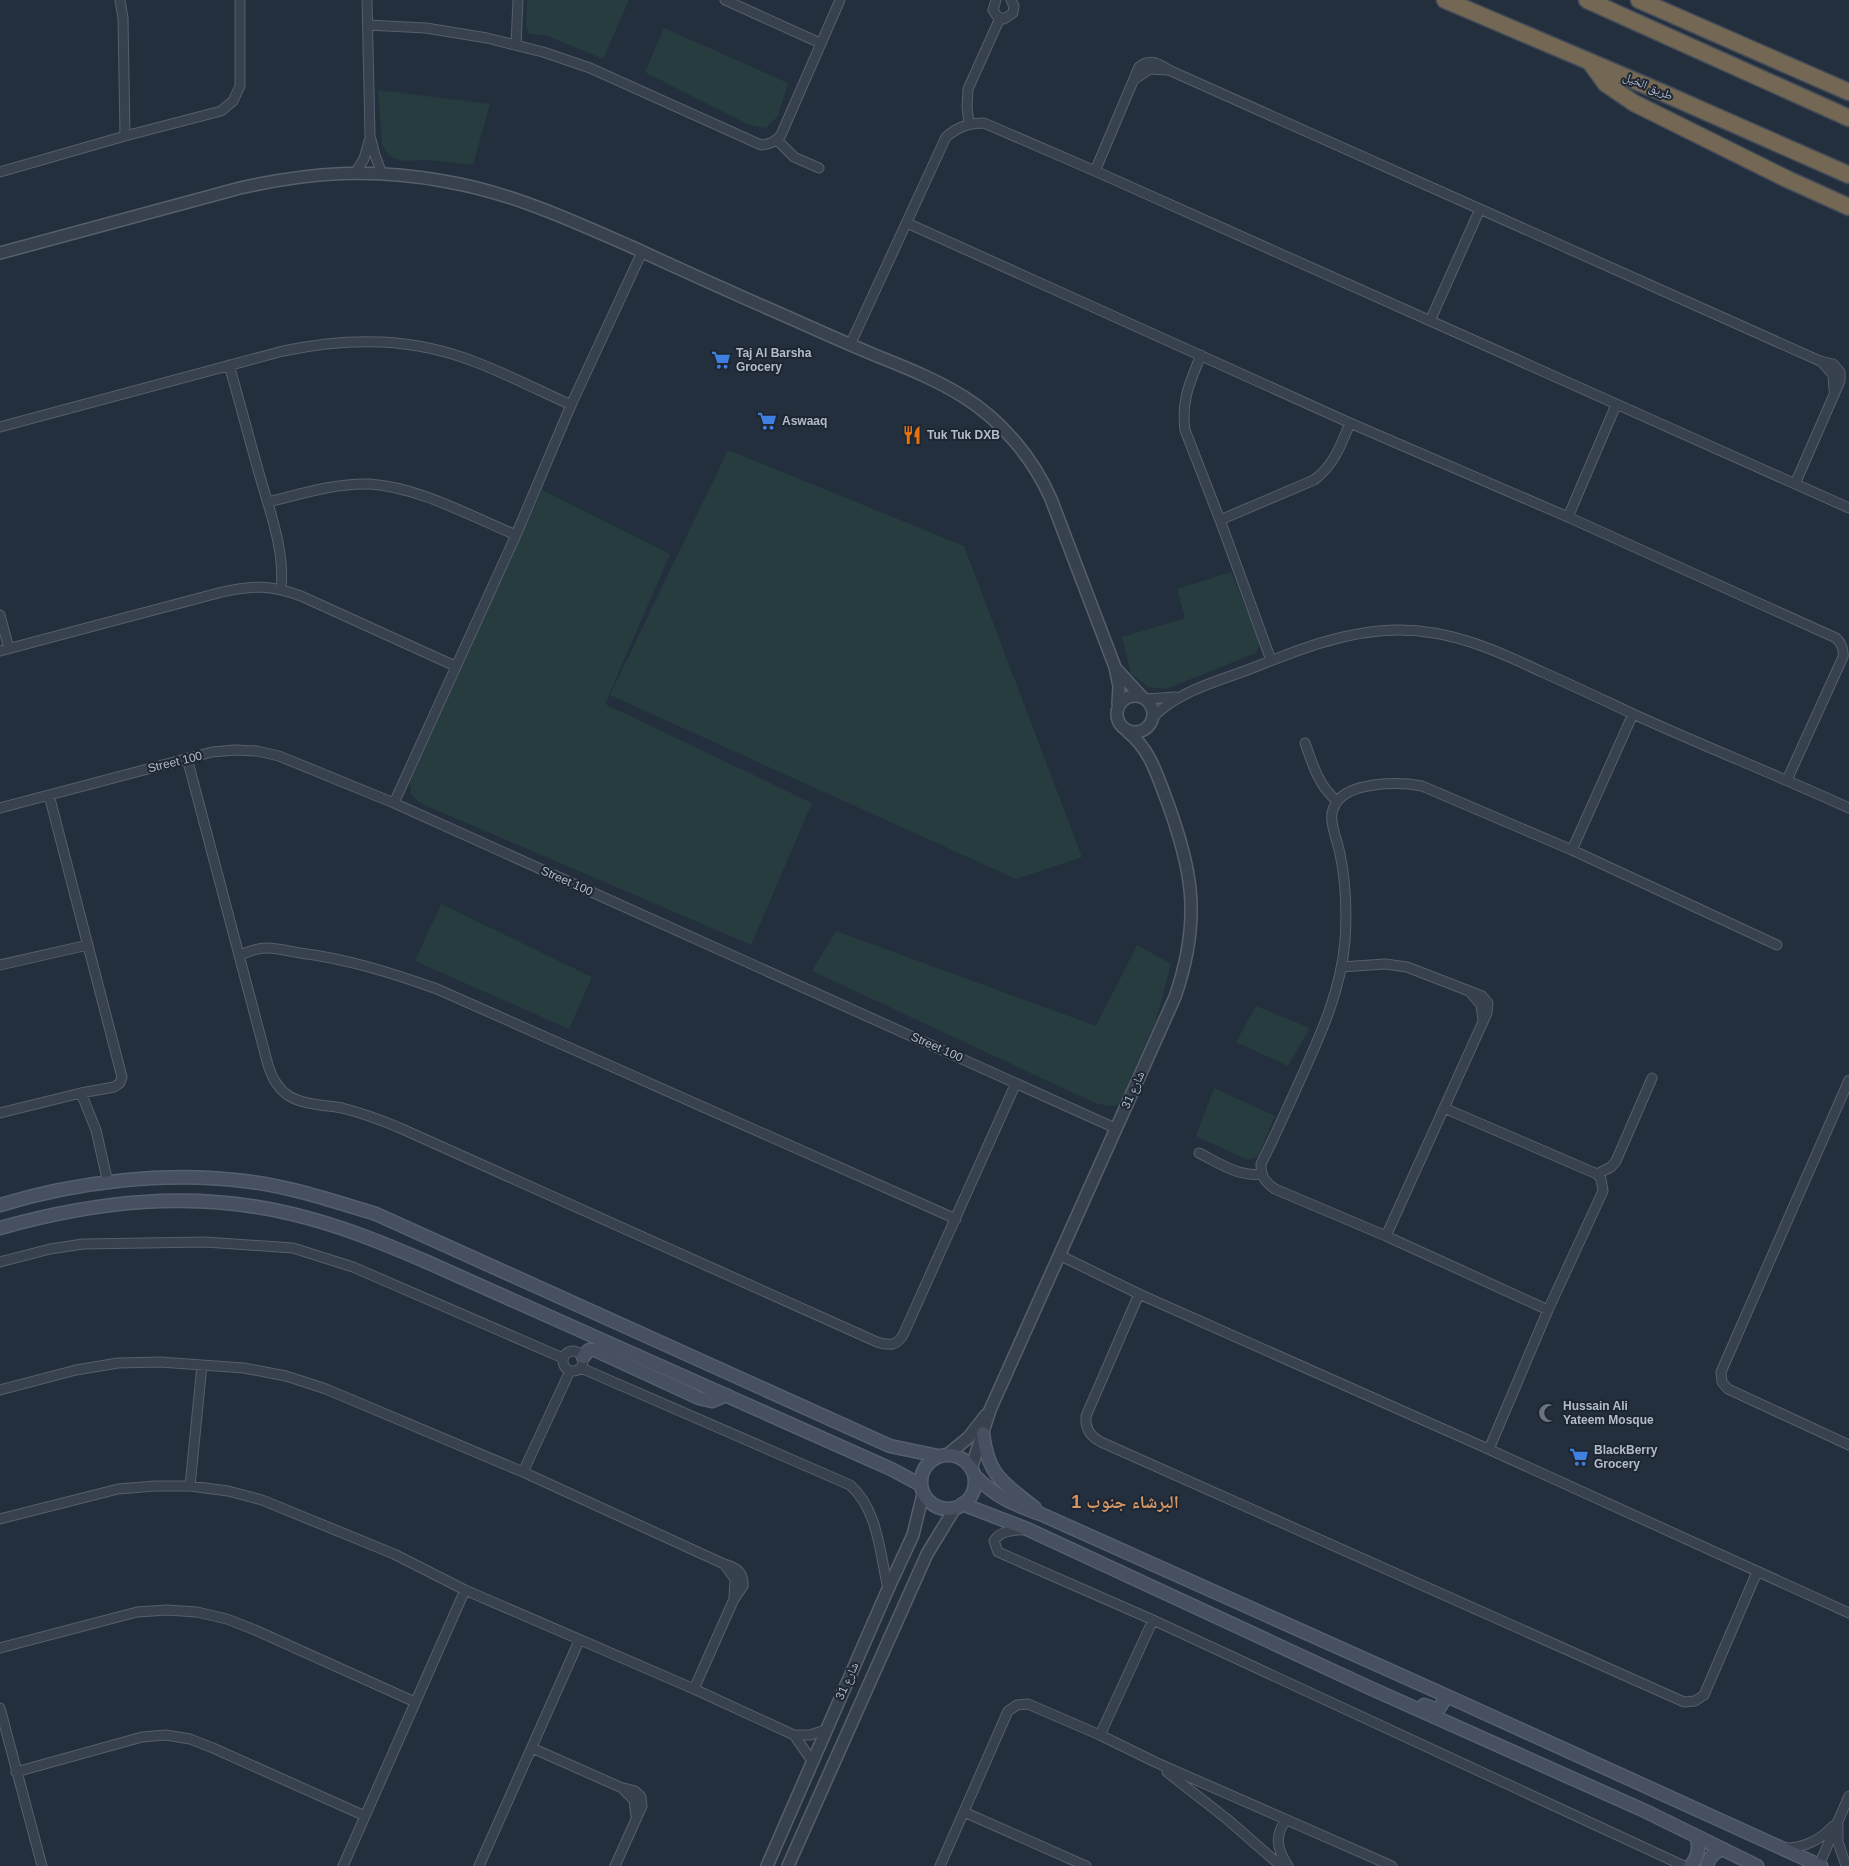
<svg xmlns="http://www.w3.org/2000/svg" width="1849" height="1866" viewBox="0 0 1849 1866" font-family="Helvetica,'Noto Naskh Arabic',sans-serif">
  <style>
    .green { fill: #263c3f }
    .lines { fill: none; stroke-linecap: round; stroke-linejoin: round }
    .minor-casing { stroke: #565f6c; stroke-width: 11 }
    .tertiary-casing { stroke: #565f6c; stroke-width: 14 }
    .secondary-casing { stroke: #565f6c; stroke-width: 15 }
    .motorway-casing { stroke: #434c59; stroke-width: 19 }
    .minor { stroke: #38414e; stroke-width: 9 }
    .tertiary { stroke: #38414e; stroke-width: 11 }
    .secondary { stroke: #465061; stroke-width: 12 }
    .motorway { stroke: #746855; stroke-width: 16 }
    .labels { text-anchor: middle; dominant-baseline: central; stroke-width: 4; stroke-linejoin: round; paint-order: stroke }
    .street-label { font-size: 12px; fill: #b4bcc9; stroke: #1d2633 }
    .poi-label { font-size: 12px; font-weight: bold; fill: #b4bcc9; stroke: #1d2633; text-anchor: start }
    .district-label { font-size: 18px; font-weight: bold; fill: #d59563; stroke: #1d2633 }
  </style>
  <rect width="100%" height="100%" fill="#242f3e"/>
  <path class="green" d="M527,0H629L603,59L548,36L529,34L526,27Z
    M664,28L788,83L778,116L766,128L749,125L645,72Z
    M378,90L490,104L473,165L428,160L403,161L389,156L382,144Z
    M728,450L964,546L1082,857L1016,879L610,695Z
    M542,490L670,554L605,704L812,803L751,945L420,803L411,794L410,782Z
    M1231,572L1260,643L1256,653L1166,689L1148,687L1131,674L1122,637L1185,618L1177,589Z
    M441,904L592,977L569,1029L415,961Z
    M836,931L1096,1026L1137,945L1171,964L1156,1020L1119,1105L1108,1106L1095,1103L812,971Z
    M1256,1006L1310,1028L1288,1066L1236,1042Z
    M1214,1088L1275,1116L1258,1156L1248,1160L1196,1136Z"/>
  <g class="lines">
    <g class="minor-casing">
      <path id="minor" d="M120,0L123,18L125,136
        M367,0L370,136L375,155L382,174
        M725,0L820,43
        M996,0L993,10L997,16L1004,19L1013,13L1014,6L1011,0
        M368,25L426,28L487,38L543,52L590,68L761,145C770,144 775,142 781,135L840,0
        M516,45L518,0
        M1135,79L1150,69L1166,70
        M969,123L967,107L968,89L1000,18
        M777,140L794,157L819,168
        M1095,171L1139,67C1151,57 1160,65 1171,71L1820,361L1833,364L1840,372V381L1795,484
        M0,172L125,136L221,111L233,101L240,86V0
        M355,173L364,159L369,141
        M907,223L1350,423L1568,517L1836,638C1842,644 1844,649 1843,657L1787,780
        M1430,321L1480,209
        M850,345L946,137C958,127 968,123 984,123L1095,171L1849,508
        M1201,355C1190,382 1181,400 1185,430L1220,520L1271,660
        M1821,361L1833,375L1834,390
        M229,365C240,403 250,442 261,480C271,515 285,552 281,589
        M0,427L283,351C350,337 413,337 478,363C509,375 540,391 571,405
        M268,502C301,494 335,483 369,484C419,487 470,516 516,535
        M1568,517L1616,405
        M1220,520L1314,480C1334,465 1341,445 1350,423
        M0,615L9,649
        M0,651L222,592C253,585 271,585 301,596L455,666
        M1146,699L1175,697
        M1153,717C1179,691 1216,682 1250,669C1297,650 1347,630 1399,630C1451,630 1496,650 1542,672C1572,685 1601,699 1631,713C1703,746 1777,775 1849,808
        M1305,743C1313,765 1318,785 1337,801
        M187,758L268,1065C272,1078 278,1089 289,1096C304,1105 325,1105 342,1108C362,1113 381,1120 400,1128L877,1342C889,1346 898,1346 904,1333L1016,1083
        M394,803L516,535L571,405L642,252
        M0,808L212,752L235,750L257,751L279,756L394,803L1115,1128
        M1572,850L1633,714
        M240,955C249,951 257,948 266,948C277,948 289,951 300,953C348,959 392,973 437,989L956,1219
        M0,965L88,945
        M1341,967L1385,964L1407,967L1482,996L1488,1003L1487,1013L1386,1236
        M1470,992L1481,1005L1483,1020
        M1849,1080L1721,1372L1722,1382L1728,1389L1849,1445
        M81,1093L96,1130L108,1183
        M1444,1108L1597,1174L1601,1179L1603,1191L1548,1310L1489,1449
        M0,1113L81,1093L114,1087L120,1083L122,1077L49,795
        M1199,1153C1219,1163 1238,1177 1261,1174
        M1597,1174L1611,1167L1616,1161L1652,1078
        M1059,1255L1139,1294L1486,1448L1849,1613
        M0,1262L50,1249L83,1244L205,1242L293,1248L353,1267L563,1358
        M1139,1294L1086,1416C1085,1429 1090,1436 1101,1442L1684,1702L1695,1701L1704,1695L1757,1572
        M1548,1310L1386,1236L1275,1189C1265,1182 1261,1177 1261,1164C1275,1136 1288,1107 1301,1078C1321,1034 1341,990 1345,941C1347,912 1346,883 1340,854C1338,843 1333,832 1332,821C1331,815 1333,808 1336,803C1350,781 1400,782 1422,786L1572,850L1777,945
        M563 1361a10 10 0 1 1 20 0a10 10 0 1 1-20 0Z
        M581,1368L850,1485C878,1509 880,1554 888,1589
        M0,1390L76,1370L118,1363L160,1362L244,1368L286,1376L326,1389L523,1472L724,1564C736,1567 744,1572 743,1586L734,1599L694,1689
        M523,1472L570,1371
        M190,1486L202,1365
        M0,1519L118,1489L155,1486H190L228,1491L262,1500L394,1554L465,1590L694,1689L794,1735H810L825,1730
        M1026,1529C1014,1531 1000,1530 994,1541L998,1552L1153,1620L1684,1866
        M724,1564L735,1579L734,1596
        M0,1648L137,1612L167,1610L197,1612L227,1619L255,1630L415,1702
        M0,1708L42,1866
        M794,1735L812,1761
        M1100,1735L1153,1620
        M532,1748L620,1787L635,1791L641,1797L642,1806L615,1866
        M16,1772L142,1737L166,1735L190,1739L213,1748L365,1816
        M1167,1772L1227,1819L1281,1866
        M623,1789L634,1800L636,1816
        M964,1812L1086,1866
        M1286,1820C1274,1836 1277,1849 1288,1866
        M1838,1826V1842L1846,1866
        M1785,1848C1803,1848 1821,1840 1833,1826
        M1819,1865L1849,1796
        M343,1866L465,1590
        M479,1866L579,1641
        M940,1866L1008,1711L1017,1705L1028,1704L1100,1735L1155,1762L1392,1866"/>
    </g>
    <g class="tertiary-casing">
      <path id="tertiary" d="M0,253L240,188C311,172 372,168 443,181C510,192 571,220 632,247C684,271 737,295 790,318C819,331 848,344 877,356C907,368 937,380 964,397C1002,421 1033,458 1051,499L1115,667L1119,686L1118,704
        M1118,671L1141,696
        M1117 714a18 18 0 1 1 36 0a18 18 0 1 1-36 0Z
        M947,1455L968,1438L986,1415
        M971,1469L990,1410L1175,997C1202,919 1193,869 1164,793C1155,769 1148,748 1128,732
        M767,1866L888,1589L913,1535L923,1494
        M788,1866L927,1554L955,1508"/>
    </g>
    <g class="secondary-casing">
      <path id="secondary" d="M0,1205C75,1182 166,1171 244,1181C289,1186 333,1201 376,1214L890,1446L938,1456
        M0,1228C96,1201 193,1190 292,1214C339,1225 383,1243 427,1262L891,1469L921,1485
        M583,1357L589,1350H595L699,1398L712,1401L726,1395
        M983,1433C988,1477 1004,1483 1035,1508
        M921 1482a27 27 0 1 1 54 0a27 27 0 1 1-54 0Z
        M974,1475C997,1498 1013,1504 1043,1515L1447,1696L1821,1866
        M962,1504L1027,1529L1370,1688L1645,1811L1757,1866
        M1424,1705L1438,1710L1447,1696
        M1690,1866C1698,1858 1700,1847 1696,1836
        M1707,1866C1709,1857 1714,1852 1723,1849"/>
    </g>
    <g class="motorway-casing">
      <path id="motorway" d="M1445,0L1661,92L1849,175
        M1587,0L1849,118
        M1639,0L1849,92
        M1590,62L1606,84L1634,103L1787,179L1849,207"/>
    </g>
    <use href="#minor" class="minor"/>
    <use href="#tertiary" class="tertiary"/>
    <use href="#secondary" class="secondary"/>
    <use href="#motorway" class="motorway"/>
  </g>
  <defs>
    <g id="supermarket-bare" transform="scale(1.5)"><path d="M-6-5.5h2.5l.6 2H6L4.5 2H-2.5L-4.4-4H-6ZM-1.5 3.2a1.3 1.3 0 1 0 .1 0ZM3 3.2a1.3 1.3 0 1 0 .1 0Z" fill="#3f7fe0" stroke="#1d2633" stroke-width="2.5" paint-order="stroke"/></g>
    <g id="restaurant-bare" transform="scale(1.5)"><path d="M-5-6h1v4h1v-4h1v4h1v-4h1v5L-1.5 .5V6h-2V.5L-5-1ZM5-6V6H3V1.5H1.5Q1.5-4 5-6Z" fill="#e8710a" stroke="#1d2633" stroke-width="2.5" paint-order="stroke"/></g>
    <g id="mosque-bare" transform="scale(1.5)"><path d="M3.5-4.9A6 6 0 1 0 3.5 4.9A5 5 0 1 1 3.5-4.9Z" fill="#6b7280" stroke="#1d2633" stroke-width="2.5" paint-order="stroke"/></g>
  </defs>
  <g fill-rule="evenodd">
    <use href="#supermarket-bare" x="721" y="360"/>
    <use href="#supermarket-bare" x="767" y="421"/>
    <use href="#restaurant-bare" x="912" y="435"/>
    <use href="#mosque-bare" x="1548" y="1413"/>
    <use href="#supermarket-bare" x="1579" y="1457"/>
  </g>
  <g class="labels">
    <g class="street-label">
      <text transform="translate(1648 86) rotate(23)">طريق الخيل</text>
      <text transform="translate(175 762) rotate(-14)">Street 100</text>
      <text transform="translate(567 881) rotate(24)">Street 100</text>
      <text transform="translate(937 1047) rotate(24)">Street 100</text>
      <text transform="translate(1133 1090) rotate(-66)">شارع 31</text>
      <text transform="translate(847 1681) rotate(-66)">شارع 31</text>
    </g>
    <g class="poi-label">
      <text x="736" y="353">Taj Al Barsha<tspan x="736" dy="14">Grocery</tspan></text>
      <text x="782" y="421">Aswaaq</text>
      <text x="927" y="435">Tuk Tuk DXB</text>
      <text x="1563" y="1406">Hussain Ali<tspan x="1563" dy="14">Yateem Mosque</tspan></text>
      <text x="1594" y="1450">BlackBerry<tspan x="1594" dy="14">Grocery</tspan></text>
    </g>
    <g class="district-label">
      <text x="1125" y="1502">البرشاء جنوب 1</text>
    </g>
  </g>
</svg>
